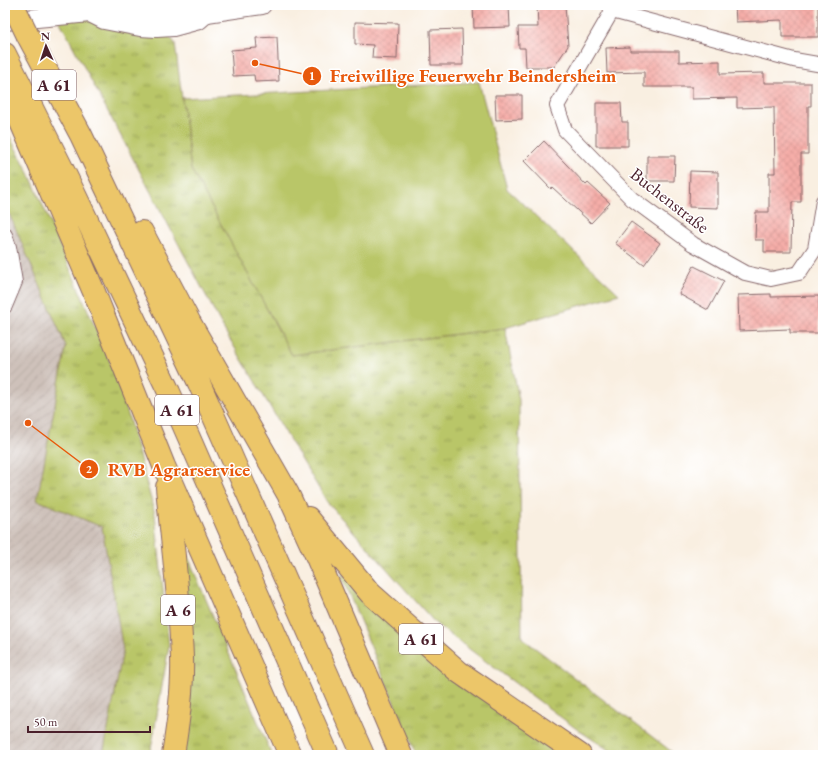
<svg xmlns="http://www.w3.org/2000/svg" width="828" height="760" viewBox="0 0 828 760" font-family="'EB Garamond',serif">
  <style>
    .industrial { fill: url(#industrial-furrows) }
    .grass { fill: url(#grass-tufts); stroke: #82724a }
    .garden { fill: #b9c668; stroke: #82724a }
    .building { fill: url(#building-cross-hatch) }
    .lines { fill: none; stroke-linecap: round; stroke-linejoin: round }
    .minor-casing { stroke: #87686b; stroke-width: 16 }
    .tertiary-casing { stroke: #87686b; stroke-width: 20 }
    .motorway-casing { stroke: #87686b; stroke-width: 24 }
    .minor { stroke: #fff; stroke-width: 14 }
    .tertiary { stroke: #fff; stroke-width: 18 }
    .motorway { stroke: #ecc669; stroke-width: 22 }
    .motorway-bridge-casing { stroke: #87686b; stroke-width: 24; stroke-linecap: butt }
    .motorway-bridge { stroke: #ecc669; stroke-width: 22 }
    .labels { text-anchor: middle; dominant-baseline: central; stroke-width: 3; stroke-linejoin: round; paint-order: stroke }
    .shield { fill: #fff; stroke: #80626b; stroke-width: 1 }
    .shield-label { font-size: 17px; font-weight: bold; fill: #4a1f2b }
    .street-label { font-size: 18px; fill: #4a1f2b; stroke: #fff }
    .leader { fill: none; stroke: #e8590c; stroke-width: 1.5 }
    .callout-dot { fill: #e8590c; stroke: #fff; stroke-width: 1.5 }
    .mark-label { font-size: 12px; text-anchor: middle; font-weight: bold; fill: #fff }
    .callout-label { font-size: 19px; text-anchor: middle; font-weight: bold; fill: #e8590c; stroke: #fff; stroke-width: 3; stroke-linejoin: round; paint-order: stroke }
  </style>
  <defs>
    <pattern id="industrial-furrows" width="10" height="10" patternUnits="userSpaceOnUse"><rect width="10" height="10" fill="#cec1ba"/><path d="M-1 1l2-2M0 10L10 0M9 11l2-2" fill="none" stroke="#b2a5a0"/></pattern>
    <pattern id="grass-tufts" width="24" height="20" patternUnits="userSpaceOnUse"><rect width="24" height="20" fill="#b9c668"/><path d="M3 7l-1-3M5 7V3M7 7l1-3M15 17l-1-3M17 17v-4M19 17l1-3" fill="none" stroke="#98a056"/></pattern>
    <pattern id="building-cross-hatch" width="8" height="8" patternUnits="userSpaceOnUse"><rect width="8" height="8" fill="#f5ada8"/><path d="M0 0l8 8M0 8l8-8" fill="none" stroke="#d49491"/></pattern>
  </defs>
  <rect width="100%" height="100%" fill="#fff"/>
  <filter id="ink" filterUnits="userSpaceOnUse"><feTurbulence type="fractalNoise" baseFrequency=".025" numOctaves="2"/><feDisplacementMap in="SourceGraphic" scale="8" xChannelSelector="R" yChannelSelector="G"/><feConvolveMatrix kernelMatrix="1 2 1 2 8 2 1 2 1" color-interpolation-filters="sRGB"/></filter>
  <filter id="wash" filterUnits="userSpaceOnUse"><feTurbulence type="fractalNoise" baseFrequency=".012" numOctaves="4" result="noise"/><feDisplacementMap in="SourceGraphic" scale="16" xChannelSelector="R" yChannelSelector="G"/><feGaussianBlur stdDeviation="0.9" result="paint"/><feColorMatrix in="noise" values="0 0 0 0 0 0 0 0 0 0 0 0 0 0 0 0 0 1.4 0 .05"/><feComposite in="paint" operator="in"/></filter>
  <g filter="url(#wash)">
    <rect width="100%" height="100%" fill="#f9efe1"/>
    <path class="industrial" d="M5,204L66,346L37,500L102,527L123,650L103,755H5Z"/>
    <path class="grass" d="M51,5H141L175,43L191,169L292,355L505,328L519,400L522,638L676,755H617L578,730L437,625L327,502L226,333Z
      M5,128L29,173L120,385L155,514L169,646L150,755H103L123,650L102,527L37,500L66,346L5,204Z
      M182,543L272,755H181Z
      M344,574L563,755H416L341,575Z"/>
    <path class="garden" d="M479,82L507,189L619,294L505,328L292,355L191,169L182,98Z"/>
    <g id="blocks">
      <path class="building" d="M473,5H509L510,27L474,28Z
        M537,5H565L568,46L554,67H526L525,48H519L518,27H538Z
        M735,5H818V37H782V20L736,22Z
        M355,22L398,23L397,59L372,58L373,45L355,44Z
        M462,29L463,65H431L430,30Z
        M277,37L279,81L255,82L254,75L233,76L231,50L257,48L256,38Z
        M630,47V51H679V62L720,61V74L764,73V83H811V106H808V154H801V202H792L791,252H764V240H755L756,212H769V173H775L774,107L737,108V98L692,99V87H644V72L607,73L606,48Z
        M495,95H522V119L496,120Z
        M596,103H621L622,122H628V146H596Z
        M544,141L586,185L588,183L610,203L591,223L552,187L551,189L524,161Z
        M647,156H675L674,181H647Z
        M690,171L718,172V208L689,207Z
        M631,222L660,243L644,265L615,243Z
        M694,266L724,281L708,310L679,294Z
        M771,294V297L819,296V333H790V329L739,331L738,295Z"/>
    </g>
  </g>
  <g filter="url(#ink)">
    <use href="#blocks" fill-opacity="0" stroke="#87686b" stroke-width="1"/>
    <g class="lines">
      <g class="minor-casing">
        <path id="minor" d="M609,5L612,11L794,60L823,65
          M612,11L557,106L565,130L632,199L693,244L745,273L771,279L799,273L815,249L823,201
          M5,235L9,247L15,282L5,306"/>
      </g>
      <g class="tertiary-casing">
        <path id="tertiary" d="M90,13L104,20L140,27L157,28L173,27L199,20L207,13
          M5,21L90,13L105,7L157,12L196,9L207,13L262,5"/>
      </g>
      <g class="motorway-casing">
        <path id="motorway" d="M28,36L81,135L199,383L363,755
          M5,54L66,176L169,392L328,755
          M16,88L20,120L94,292L164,466L290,755
          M142,232L190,323L288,494L316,555L401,755
          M167,487C172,543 180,601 182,658C183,690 178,723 173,755
          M308,518L370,593L459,672L580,755"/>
      </g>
      <use href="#minor" class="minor"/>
      <use href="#tertiary" class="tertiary"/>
      <use href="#motorway" class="motorway"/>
      <g class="motorway-bridge-casing">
        <path id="motorway-bridge" d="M13,5L28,36"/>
      </g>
      <use href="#motorway-bridge" class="motorway-bridge"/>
    </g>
  </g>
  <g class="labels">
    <g class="shield">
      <rect x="32" y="70" width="44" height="30" rx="3"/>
      <rect x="155" y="395" width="44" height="30" rx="3"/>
      <rect x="161" y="595" width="34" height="30" rx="3"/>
      <rect x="399" y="624" width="44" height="30" rx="3"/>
    </g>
    <g class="shield-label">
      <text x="54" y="85">A 61</text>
      <text x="177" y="410">A 61</text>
      <text x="178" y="610">A 6</text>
      <text x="421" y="639">A 61</text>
    </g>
    <g class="street-label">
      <text transform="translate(670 200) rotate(38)">Buchenstraße</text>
    </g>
  </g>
  <path class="leader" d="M255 63L312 76M28 423L89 469"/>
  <g class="callout-dot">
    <circle cx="255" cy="63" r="4"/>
    <circle cx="28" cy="423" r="4"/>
    <circle cx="312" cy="76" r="10"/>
    <circle cx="89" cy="469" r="10"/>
  </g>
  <g class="mark-label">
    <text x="312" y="80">1</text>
    <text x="89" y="473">2</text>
  </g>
  <g class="callout-label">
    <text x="473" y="82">Freiwillige Feuerwehr Beindersheim</text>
    <text x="179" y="476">RVB Agrarservice</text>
  </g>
  <rect width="828" height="760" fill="none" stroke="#fff" stroke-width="20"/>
  <g transform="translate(46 46) rotate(357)" stroke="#ffffff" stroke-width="3" paint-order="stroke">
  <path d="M0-3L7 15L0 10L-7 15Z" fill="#4a1f2b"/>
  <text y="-6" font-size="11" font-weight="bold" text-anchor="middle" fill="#4a1f2b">N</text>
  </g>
  <path d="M28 726v6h122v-6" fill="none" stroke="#4a1f2b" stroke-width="2"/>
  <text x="34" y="726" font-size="12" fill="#4a1f2b" stroke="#ffffff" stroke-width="3" paint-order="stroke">50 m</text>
</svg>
